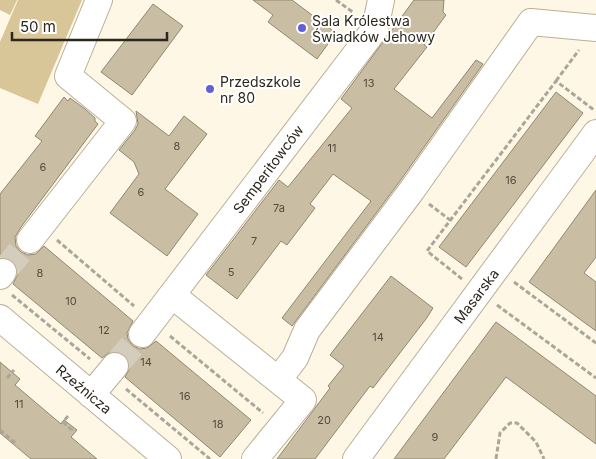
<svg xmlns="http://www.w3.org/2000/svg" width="596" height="459" viewBox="0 0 596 459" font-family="Inter,sans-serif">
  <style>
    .green { fill: #d8c598 }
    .building { fill: #c9bda3; stroke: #92876e }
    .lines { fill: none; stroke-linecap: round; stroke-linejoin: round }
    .minor-tunnel { stroke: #d4cdbe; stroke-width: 26; stroke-dasharray: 26 13; stroke-linecap: butt }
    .minor-casing { stroke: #bbaf95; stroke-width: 28 }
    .path { stroke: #aca698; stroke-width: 3; stroke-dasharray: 5 2.5; stroke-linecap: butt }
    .minor { stroke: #fff; stroke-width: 26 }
    .poi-dot { fill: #6060d9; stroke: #fff; stroke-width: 2 }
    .labels { text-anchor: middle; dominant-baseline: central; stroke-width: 4; stroke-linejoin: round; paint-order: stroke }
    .number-label { font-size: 11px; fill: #534c3e }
    .poi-label { font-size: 14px; fill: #2c271d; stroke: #fff; text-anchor: start }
    .street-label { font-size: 14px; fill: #2c271d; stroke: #fff }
  </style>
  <rect width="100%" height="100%" fill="#fef7e6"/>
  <path class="green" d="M0,0H17L10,15L0,10Z
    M18,0H82L38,104L0,88V42Z"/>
  <path class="building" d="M253,0H292L336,33L317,59L268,22L273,15Z
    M414,0H444L443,12L446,15L424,45L427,47L394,89L432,118L476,60L483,64L400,181L292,326L282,318L371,201L333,174L310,204L315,208L287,245L281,241L237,299L206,275L279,180L288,187L352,108L341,99Z
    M153,4L183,26L132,95L101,72Z
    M556,92L583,113L466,267L439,247Z
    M64,97L68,101L70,98L85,109L95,118V121L98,124L21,227L15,237L16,246L21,252L28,255L36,254L44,246L133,321L127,333L128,339L133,346L140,349L147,348L156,341L251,420L220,457L125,377L130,368L129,361L125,355L118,351L110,352L102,358L13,284L18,274L17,266L12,260L5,257L0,258V194L42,141L35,136Z
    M136,111L169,136L184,116L207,134L165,189L198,214L167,256L110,213L139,174L134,162L119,150L135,130L138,124Z
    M596,190V257L584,273L596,282V331L529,282Z
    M391,276L433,308L426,319L373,388L370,386L315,459H277L330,388L328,386L344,366L330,355Z
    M496,322L596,396V444L506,377L444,459H394Z
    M0,362L20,379L15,385L61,424L64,420L77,430L71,437L97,459H31L0,433Z"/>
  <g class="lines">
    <path class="minor-tunnel" d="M3,272L30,240
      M115,366L142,334"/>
    <g class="minor-casing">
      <path id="minor" d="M30,240L123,121L68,76L99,0
        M0,276L3,272
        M172,295L303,400L255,459
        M0,318L168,459
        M142,334L375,29L381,0
        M278,380L295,358L307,330L412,190L531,22L596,28
        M91,395L115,366
        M356,459L596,133"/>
    </g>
    <path class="path" d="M336,0L354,13
      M556,81L579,50
      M429,204L450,220
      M57,240L134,306
      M462,279L427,251L556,81L594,110
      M514,282L596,343
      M12,295L90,359
      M497,305L596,378
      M170,336L263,413
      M7,378L14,370
      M126,389L210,459
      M68,416L63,422L72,430L70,432
      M0,430L14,442L15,440
      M496,459L500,433L510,423H517L536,442L544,459"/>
    <use href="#minor" class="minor"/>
  </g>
  <g class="poi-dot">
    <circle cx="302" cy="28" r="5"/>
    <circle cx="210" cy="89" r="5"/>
  </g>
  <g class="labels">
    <g class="number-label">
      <text x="369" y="83">13</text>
      <text x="177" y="146">8</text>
      <text x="332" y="148">11</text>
      <text x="43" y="167">6</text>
      <text x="511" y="180">16</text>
      <text x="141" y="192">6</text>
      <text x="279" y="208">7a</text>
      <text x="254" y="241">7</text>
      <text x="231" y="272">5</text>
      <text x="40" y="273">8</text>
      <text x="71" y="301">10</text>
      <text x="104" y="330">12</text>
      <text x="378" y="337">14</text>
      <text x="146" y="362">14</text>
      <text x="185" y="396">16</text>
      <text x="19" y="404">11</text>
      <text x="324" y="420">20</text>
      <text x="218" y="424">18</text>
      <text x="435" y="437">9</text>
    </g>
    <g class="poi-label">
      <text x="312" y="20">Sala Królestwa<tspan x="312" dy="16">Świadków Jehowy</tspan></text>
      <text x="220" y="81">Przedszkole<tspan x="220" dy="16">nr 80</tspan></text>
    </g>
    <g class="street-label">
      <text transform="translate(268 169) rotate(-53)">Semperitowców</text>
      <text transform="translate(476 296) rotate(-53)">Masarska</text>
      <text transform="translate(84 389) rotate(40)">Rzeźnicza</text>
    </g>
  </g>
  <path d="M12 32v8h155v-8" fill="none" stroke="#2c271d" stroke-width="2.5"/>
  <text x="20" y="32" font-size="15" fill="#2c271d" stroke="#ffffff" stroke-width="4" paint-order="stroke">50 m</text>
</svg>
